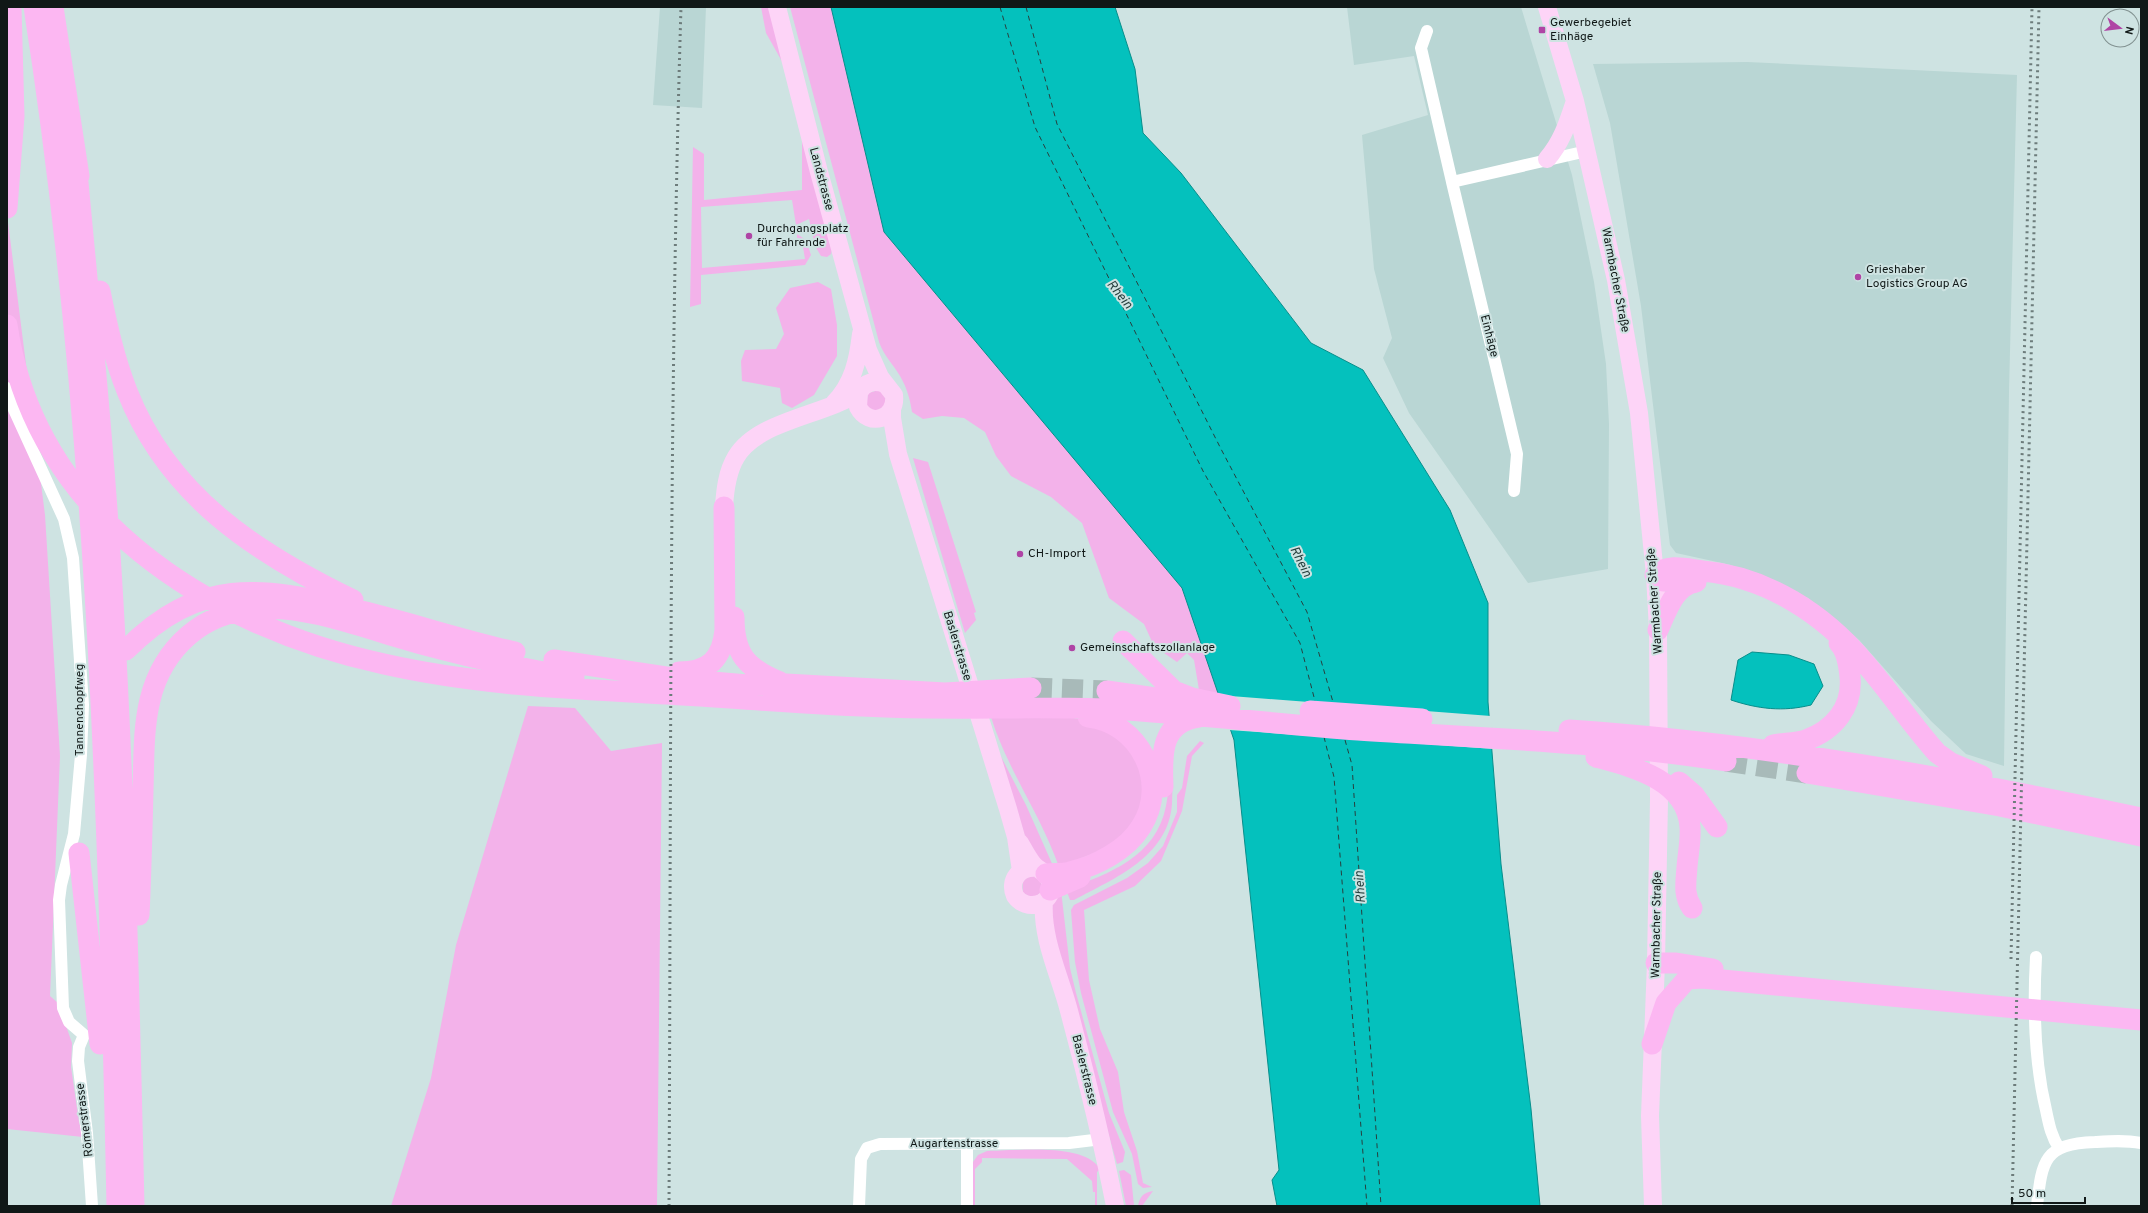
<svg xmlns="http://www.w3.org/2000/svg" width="2148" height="1213" viewBox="0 0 2148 1213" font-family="Overpass,sans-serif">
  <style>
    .built { fill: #b9d6d4 }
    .green { fill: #f3b2ea }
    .water { fill: #04c1bd; stroke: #088e8b }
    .pier { fill: #cee3e2 }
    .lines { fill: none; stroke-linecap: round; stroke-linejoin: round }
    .ferry { stroke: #27403f; stroke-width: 1; stroke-dasharray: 5 4; stroke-linecap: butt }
    .highway-tunnel { stroke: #a8bab9; stroke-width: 21; stroke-dasharray: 21 10; stroke-linecap: butt }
    .street { stroke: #fff; stroke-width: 12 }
    .primary { stroke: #fdd4f7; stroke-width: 18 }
    .highway { stroke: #fcb7f2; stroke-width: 21 }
    .rail { stroke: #6d7c7b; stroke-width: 3; stroke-dasharray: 2 4; stroke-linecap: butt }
    .poi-dot { fill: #af44a5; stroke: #cee3e2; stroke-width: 1.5 }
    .labels { text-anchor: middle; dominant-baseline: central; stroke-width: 4; stroke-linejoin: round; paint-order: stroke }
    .poi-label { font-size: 12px; fill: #101817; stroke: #cee3e2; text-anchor: start }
    .street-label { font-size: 12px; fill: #101817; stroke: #cee3e2 }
    .water-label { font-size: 13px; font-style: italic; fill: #27403f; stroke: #cee3e2 }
  </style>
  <rect width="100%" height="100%" fill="#cee3e2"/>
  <path class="built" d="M660,7H706L702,108L653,105Z
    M1347,7H1521L1572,175L1594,282L1606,364L1609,424L1608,569L1528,583L1409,413L1383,358L1392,338L1374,269L1362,135L1428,115L1414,56L1354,65Z
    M1747,62L2017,75L2009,391L2004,766L1966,754L1931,721L1859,640L1808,598L1731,565L1676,553L1670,545L1641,306L1610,123L1593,64Z"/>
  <path class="green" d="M761,7H771L784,65L766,33Z
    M790,7H831L884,232L1182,588L1222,699L1200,696L1194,660L1187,653L1177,662L1154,646L1144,624L1109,598L1082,523L1051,497L1011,476L996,456L985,432L964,418L942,416L923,419L912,412C910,399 907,388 900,376C893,364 884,356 879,342Z
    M802,130L833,246L831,254L827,257L821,256L815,246L809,219L796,225L792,200L701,207L702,268L805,259L802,241L797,238V234L806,240L811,255L805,265L701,275V304L690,307L693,147L704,154V200L802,190Z
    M7,214L45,515L60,756L50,996L58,1003L72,1043L71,1067L79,1122L83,1137L7,1129Z
    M818,282L831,289L837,325V356L814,395L792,408L782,403L780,388L742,381L741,361L745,350L776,349L784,334L776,308L790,288Z
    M879,390L886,397L885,407L875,411L866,406L868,393Z
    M913,458L928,462L976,612L974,613L976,620L965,633Z
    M528,706L575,708L611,751L662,743L657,1206H391L431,1078L456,945Z
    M991,717L1073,718L1098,723L1114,730L1143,768L1142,809L1128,833L1112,846L1059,867C1041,815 1007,769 991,717Z
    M1200,741L1204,743L1192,756L1182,811L1161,861L1135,886L1084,910L1089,980L1100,1029L1118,1072L1124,1112L1137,1151L1143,1183L1152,1187L1143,1188L1138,1184L1132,1154L1113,1112L1081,993L1075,962L1071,910L1074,905L1127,878L1148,863L1163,846L1177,812V795L1182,788L1187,756Z
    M995,745L1026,805L1054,868L1031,855Z
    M1172,745C1172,765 1173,784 1172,804C1168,857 1115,878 1074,900H1070L1066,889C1109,874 1156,857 1166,806C1170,786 1170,765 1172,745Z
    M1034,875L1042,882L1041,893L1032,898L1023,893C1022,881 1022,879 1034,875Z
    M1061,890L1070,968L1076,993L1109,1113L1125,1152L1123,1162L1117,1164L1050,929L1052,903Z
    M987,1151C1015,1151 1084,1142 1100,1169L1097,1172V1206H1095V1192H1093L1092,1181L1067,1159L982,1158V1162L975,1169V1206H973V1162L978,1155Z
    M1124,1170L1131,1175L1134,1206H1126L1119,1171Z
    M1153,1191L1142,1206H1138C1140,1196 1143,1193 1153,1191Z"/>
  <path class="water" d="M831,7H1115L1135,69L1143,133L1181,173L1311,343L1363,370L1450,510L1488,603V702L1501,864L1531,1109L1540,1206H1277L1272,1180L1279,1170L1234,740L1182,588L884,232Z
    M1752,652L1789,655L1814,664L1823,686L1811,705C1783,712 1758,709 1731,700L1738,660Z"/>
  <path class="pier" d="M1218,695L1491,716L1494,749L1229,730Z"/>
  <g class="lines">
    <path class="ferry" d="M1000,7L1035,127L1203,471L1300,643L1315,701
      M1026,7L1057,124L1221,449L1307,612L1333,702
      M1324,737L1334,777L1367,1206
      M1345,740L1352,765L1381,1206"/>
    <path class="highway-tunnel" d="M1031,688L1107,691
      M1726,761L1807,773"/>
    <path class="street" d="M1427,31L1421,48L1452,182L1587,151
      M1452,182L1517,454L1514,491
      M7,388L11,403L64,519L73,558L83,705L81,755L74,834L61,885L59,900L63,1008L69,1022L84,1035L79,1047L78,1061L87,1133L92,1206
      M2036,957C2033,1009 2034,1060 2046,1110C2049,1124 2051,1136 2059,1148
      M859,1206L861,1159L867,1148L880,1144L1069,1143L1102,1139
      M967,1206V1144
      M2037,1206C2042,1160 2044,1144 2095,1142C2111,1141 2125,1140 2141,1143"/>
    <path class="primary" d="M777,7L819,172L868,350L880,377L894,395C897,419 869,428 858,407L859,392C865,382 874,380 885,384
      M1547,7L1575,101L1616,280L1639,413L1655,575L1658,630L1659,799L1656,963L1650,1116L1653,1206
      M1547,159C1562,142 1568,122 1575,101
      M834,403C853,384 858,360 861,334
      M892,409V418L898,454L1008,809L1016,837L1021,871
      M724,507C725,490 727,472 736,457C758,420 824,416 859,392
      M1020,843C1024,850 1028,858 1033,864C1039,871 1049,873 1051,884C1053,906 1026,912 1015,896C1008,880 1020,866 1037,868
      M1044,901C1041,938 1060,976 1069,1011C1086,1075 1102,1140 1115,1206"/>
    <path class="highway" d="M34,7C96,403 109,806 117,1206
      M53,7L79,176
      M76,161C88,292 102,423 110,554C124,771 129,989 134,1206
      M7,208L14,116L11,7
      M100,291C107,325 114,358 127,391C168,496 256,553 353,600
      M7,325C35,516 208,626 384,664C477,685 572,689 667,694C739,698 812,705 885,707C960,710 1036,706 1112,709C1194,714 1276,724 1358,730C1481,738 1605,742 1726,761
      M1692,582L1663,581L1655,575C1669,563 1686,569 1703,571C1767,577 1824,614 1865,663C1890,692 1911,724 1937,753L1951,763L1982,776
      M734,617C734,654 746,668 780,682
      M1658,630C1666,613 1674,585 1696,582
      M1123,641L1174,691L1192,698L1230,706
      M126,650C198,577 261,586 353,609C408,622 461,640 515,652
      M554,660L679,679L747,685L786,684L945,693L1031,688
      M679,672C709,672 722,659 725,630L724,507
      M1107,691L1183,702
      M1310,711L1422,719
      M1569,730C1762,743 1952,778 2141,818
      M1773,745C1783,743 1796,743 1806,740C1834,730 1853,707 1850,677C1849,666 1847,651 1839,643
      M1596,757C1633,767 1687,780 1690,827C1691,840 1688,854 1687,867C1686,882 1683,895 1692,908
      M1807,773L2000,806L2141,836
      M1679,782L1694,795L1717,827
      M1163,787C1162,757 1159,722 1199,717
      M79,853L100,1044
      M1046,874C1054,873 1063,874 1070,872C1096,866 1127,850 1141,827C1170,782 1139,722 1088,717
      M1050,890L1080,877
      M139,915C141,874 142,832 143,790C144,760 143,729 150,700C156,675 169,652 189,635C254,580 347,624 418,643C470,657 521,669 574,677
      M1656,963H1676L1713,969
      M1652,1044L1666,1003L1687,979L1702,978L2141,1020"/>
    <path class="rail" d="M2011,959L2032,7
      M669,1206C671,806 669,406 681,7
      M2012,1206L2039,7"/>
  </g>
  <g class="poi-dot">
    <rect x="1538" y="26" width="8" height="8" rx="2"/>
    <circle cx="749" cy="236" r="4"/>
    <circle cx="1858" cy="277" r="4"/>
    <circle cx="1020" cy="554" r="4"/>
    <circle cx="1072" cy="648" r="4"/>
  </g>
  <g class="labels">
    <g class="poi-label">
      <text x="1550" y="23">Gewerbegebiet<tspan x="1550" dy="14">Einhäge</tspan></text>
      <text x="757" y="229">Durchgangsplatz<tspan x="757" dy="14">für Fahrende</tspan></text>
      <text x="1866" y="270">Grieshaber<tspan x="1866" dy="14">Logistics Group AG</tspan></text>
      <text x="1028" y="554">CH-Import</text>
      <text x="1080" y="648">Gemeinschaftszollanlage</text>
    </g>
    <g class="street-label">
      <text transform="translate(821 179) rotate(75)">Landstrasse</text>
      <text transform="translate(1615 280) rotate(79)">Warmbacher Straße</text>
      <text transform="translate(1489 336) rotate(76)">Einhäge</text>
      <text transform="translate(1655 601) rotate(-94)">Warmbacher Straße</text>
      <text transform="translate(957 646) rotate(73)">Baslerstrasse</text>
      <text transform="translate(80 710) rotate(-90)">Tannenchopfweg</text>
      <text transform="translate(1657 925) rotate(-89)">Warmbacher Straße</text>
      <text transform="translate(1084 1070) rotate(76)">Baslerstrasse</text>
      <text transform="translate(85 1120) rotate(-97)">Römerstrasse</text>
      <text x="954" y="1144">Augartenstrasse</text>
    </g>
    <g class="water-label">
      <text transform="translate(1119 295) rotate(51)">Rhein</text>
      <text transform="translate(1300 562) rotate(63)">Rhein</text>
      <text transform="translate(1361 887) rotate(-94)">Rhein</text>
    </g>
  </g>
  <rect width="2148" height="1213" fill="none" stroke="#101817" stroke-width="16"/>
  <g transform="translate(2120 28) rotate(105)"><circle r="19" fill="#cee3e2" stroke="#829291"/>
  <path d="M0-3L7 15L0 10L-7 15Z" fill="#af44a5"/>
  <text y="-6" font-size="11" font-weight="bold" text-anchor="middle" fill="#101817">N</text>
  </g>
  <path d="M2012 1197v6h73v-6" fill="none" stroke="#101817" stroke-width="2"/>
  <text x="2018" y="1197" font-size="12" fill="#101817" stroke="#cee3e2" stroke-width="3" paint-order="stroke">50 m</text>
</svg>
